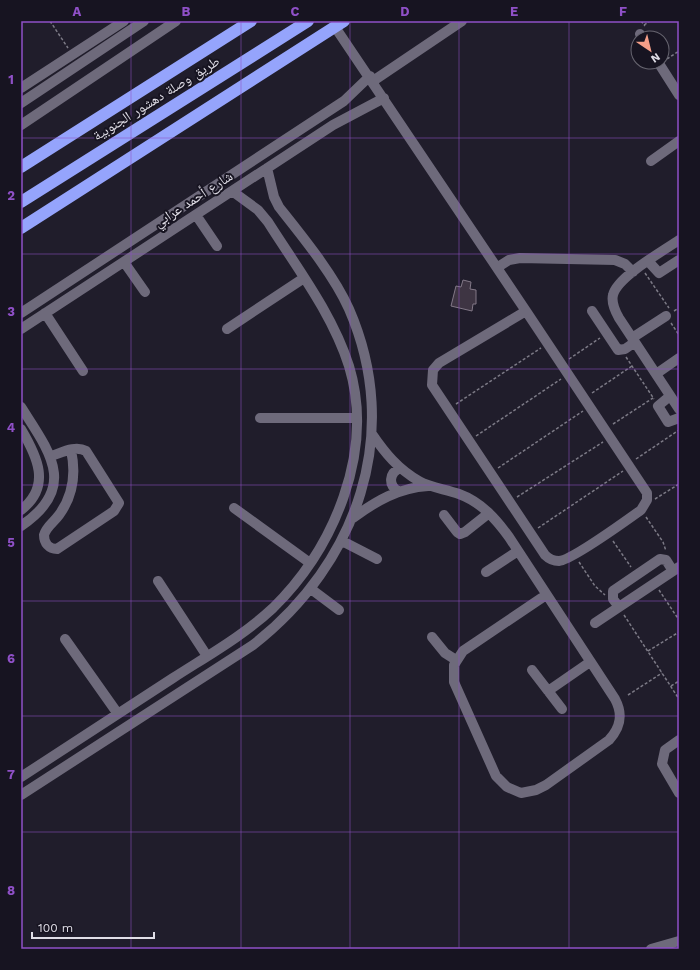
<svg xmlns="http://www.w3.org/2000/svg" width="700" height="970" viewBox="0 0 700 970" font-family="'Work Sans','Noto Naskh Arabic',sans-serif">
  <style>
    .building { fill: #3e3543; stroke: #827887 }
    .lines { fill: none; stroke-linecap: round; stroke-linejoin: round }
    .path { stroke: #7c7a86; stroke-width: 1.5; stroke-dasharray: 3 2; stroke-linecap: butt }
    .minor { stroke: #6e6a7b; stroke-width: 10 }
    .highway { stroke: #95a4fc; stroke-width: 12 }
    .grid { fill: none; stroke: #8f50c7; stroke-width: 1; stroke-opacity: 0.55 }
    .labels { text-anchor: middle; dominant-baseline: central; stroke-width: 4; stroke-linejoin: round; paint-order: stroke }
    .street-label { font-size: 14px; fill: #e0dee7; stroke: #171421 }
    .neatline { fill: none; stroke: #8f50c7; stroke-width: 1.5 }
    .grid-label { font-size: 13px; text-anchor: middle; font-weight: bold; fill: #8f50c7 }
  </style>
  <rect width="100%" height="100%" fill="#201d2b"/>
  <path class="building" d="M463,280L471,282L470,289L476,290V304H473L472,311L451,306L456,286L461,287Z"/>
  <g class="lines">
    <path class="path" d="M50,21L68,48
      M641,21L645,26
      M644,25L650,21
      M667,59L679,51
      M645,273L669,308
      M674,311L679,308
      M671,323L679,335
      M626,357L654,399
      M569,359L600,338
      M592,393L632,366
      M456,404L541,348
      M613,424L653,398
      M476,436L561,379
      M636,459L679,430
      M498,468L583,411
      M517,497L603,442
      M655,499L679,484
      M646,517L663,542L666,551
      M538,528L623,471
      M613,541L631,567
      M579,562L595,586L605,595
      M659,590L679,620
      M624,615L679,699
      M648,651L679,632
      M671,686L679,681
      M628,695L662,673"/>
    <path class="minor" d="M335,27L526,311L439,363L433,370L432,385L545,555C549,559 553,561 559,561C572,560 627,520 641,510L647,500V493L526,311
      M640,34L642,38
      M658,62L679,95
      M373,81L462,21
      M21,88L124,21
      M21,103L144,21
      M21,125L176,21
      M651,161L679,141
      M196,215L217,246
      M679,240C663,251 617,277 613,295C611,303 615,311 619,318L679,409
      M648,261L659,273L679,260
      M124,262L145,292
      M498,267L509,260L520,258L615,260L625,264L633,272
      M592,311L618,350L625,349L635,342
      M21,313L344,101L370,76
      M45,313L83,371
      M21,329L333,125L384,98
      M227,329L304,278
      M632,338L666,316
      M656,374L679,358
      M670,396L658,406L668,422L679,418
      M21,407C49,451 79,487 21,526
      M260,418H357
      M21,429C37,456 52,486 21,510
      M372,434C385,453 398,469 419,481C431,488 446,489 459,494C481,502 496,519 509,537L615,699C623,714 621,727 609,740L546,785L536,790L521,793L507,787L496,776L454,682V665L463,651L546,595
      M51,456C61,453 75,445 86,451L119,503L114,511L57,549C49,549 44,543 44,535C46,527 54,522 59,515C73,496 76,473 71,450
      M398,491C388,485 389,473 400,468
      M234,508L310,563
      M444,515L457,532L460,534L465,532L489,513
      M353,518C376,501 398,488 428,486
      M342,541L377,559
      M486,572L518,551
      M158,581L207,656
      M311,589L339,610
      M619,607L613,599V591L660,559L666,560L673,571
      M595,623L679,567
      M432,637L445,653L456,660
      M65,639L118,714
      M532,670L562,709
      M548,691L590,662
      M679,740L665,750L662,764L679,793
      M21,777C72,744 122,711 173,678C207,656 243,636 273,608C334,548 375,452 349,366C332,313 297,268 268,222L258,210L232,191
      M21,795L253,645C358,563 403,433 349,309C334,275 302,236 279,207L274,197L267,168
      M651,949L679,941"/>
    <path class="highway" d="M21,167L251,21
      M21,202L308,21
      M21,228L344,21"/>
  </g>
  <path class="grid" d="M131,21V949M241,21V949M350,21V949M459,21V949M569,21V949M21,138H679M21,254H679M21,369H679M21,485H679M21,601H679M21,716H679M21,832H679"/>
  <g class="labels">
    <g class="street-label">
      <text transform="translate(156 98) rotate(-32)">طريق وصلة دهشور الجنوبية</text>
      <text transform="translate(193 199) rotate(-33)">شارع أحمد عرابي</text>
    </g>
  </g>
  <rect width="700" height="970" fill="none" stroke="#171421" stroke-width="44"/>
  <g transform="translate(650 50) rotate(145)"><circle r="19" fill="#171421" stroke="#676570"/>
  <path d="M0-3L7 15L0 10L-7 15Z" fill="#f49e88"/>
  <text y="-6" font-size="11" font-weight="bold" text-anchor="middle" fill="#e0dee7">N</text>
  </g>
  <path d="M32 932v6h122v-6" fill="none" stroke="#e0dee7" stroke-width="2"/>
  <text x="38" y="932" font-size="12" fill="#e0dee7" stroke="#171421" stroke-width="3" paint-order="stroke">100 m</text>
  <rect x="22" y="22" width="656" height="926" class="neatline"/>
  <g class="grid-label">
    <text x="77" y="16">A</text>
    <text x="186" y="16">B</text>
    <text x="295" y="16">C</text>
    <text x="405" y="16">D</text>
    <text x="514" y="16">E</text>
    <text x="623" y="16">F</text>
    <text x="11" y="84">1</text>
    <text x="11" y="200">2</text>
    <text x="11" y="316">3</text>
    <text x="11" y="432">4</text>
    <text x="11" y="547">5</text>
    <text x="11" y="663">6</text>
    <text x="11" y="779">7</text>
    <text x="11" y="895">8</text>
  </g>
</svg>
